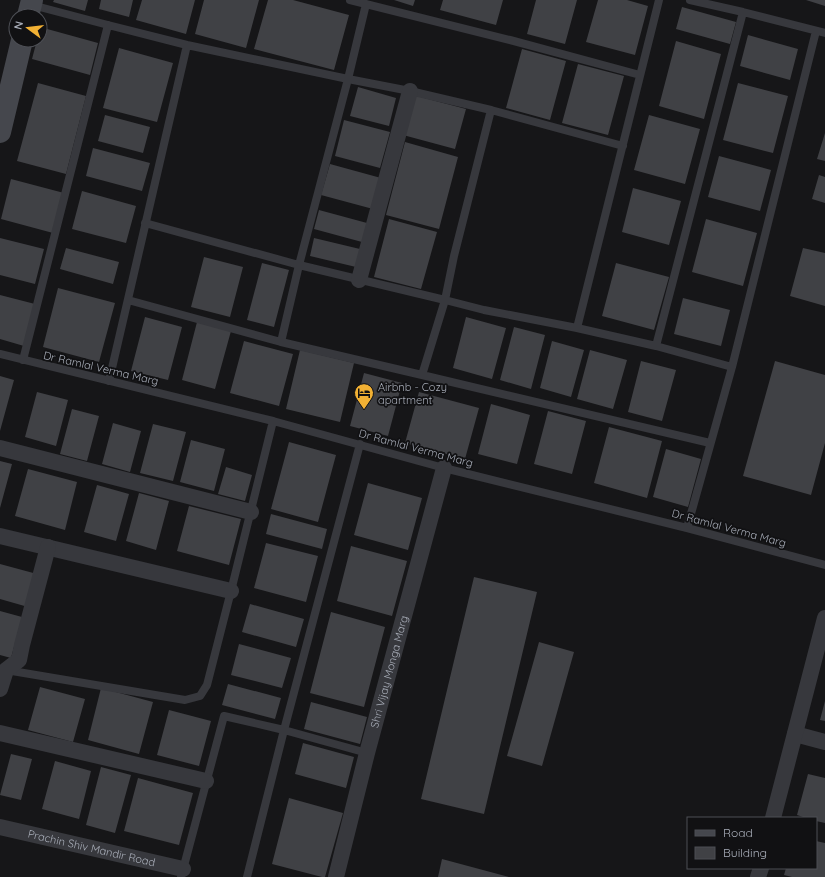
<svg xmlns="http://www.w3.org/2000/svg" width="825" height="877" viewBox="0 0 825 877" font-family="Quicksand,sans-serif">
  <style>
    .building { fill: #404145 }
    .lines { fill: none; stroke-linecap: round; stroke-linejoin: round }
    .lane { stroke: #37383d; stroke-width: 8 }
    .street { stroke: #37383d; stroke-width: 16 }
    .secondary { stroke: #45474d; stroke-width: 22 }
    .labels { text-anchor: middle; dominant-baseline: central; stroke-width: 3.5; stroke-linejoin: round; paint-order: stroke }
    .street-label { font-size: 11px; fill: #a8adb8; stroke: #111113 }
    .poi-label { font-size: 11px; fill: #a8adb8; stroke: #111113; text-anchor: start }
  </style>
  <rect width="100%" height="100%" fill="#161618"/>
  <path class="building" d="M54,0H88L85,11L53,2Z
    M101,0H133L129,17L99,9Z
    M142,0H195L186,34L136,20Z
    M204,0H259L246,48L195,34Z
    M268,0H293L349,15L334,70L254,49Z
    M394,0H415L413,6Z
    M443,0H503L496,25L440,10Z
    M536,0H577L565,44L527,34Z
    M598,0H627L648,6L635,55L586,42Z
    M806,0H825V6Z
    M682,7L736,22L730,44L676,29Z
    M40,27L98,43L90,75L32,59L37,40H40Z
    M748,35L798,49L790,80L740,66Z
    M676,41L721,54L704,119L659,106Z
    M119,48L173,63L157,122L103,108Z
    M522,49L566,61L550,120L506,108Z
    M578,64L624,76L608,135L562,123Z
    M38,83L86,96L66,174L17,161Z
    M738,83L788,96L773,153L723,140Z
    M358,87L396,98L389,126L350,116Z
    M413,95L466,109L455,149L403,135Z
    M105,115L150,127L143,153L98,141Z
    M649,115L700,129L685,184L634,170Z
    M344,120L390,132L380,168L335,156Z
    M825,133V161L817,159Z
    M405,142L458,157L439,229L386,215Z
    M93,148L150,163L142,191L86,176Z
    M719,156L771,170L760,211L708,197Z
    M330,164L381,178L373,209L321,195Z
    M819,175L825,177V203L812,199Z
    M11,179L64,193L53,233L1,219Z
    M633,188L681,201L669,245L622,232Z
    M82,191L136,206L126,243L72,229Z
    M319,210L367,223L362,242L314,229Z
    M389,219L437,232L421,289L374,277Z
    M706,219L757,233L743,286L692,272Z
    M0,238L44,249L35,284L0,275Z
    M314,238L360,249L356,267L310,256Z
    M66,248L119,262L113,284L60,269Z
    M803,248L825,253V306L790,296Z
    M204,257L243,267L230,317L191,307Z
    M262,263L289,270L274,327L247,320Z
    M616,263L669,277L654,330L602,316Z
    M58,288L115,303L99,362L43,347Z
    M0,295L35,304L24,346L0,339Z
    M683,298L730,310L721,346L674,334Z
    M145,317L182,327L168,380L131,371Z
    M466,317L506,328L492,379L453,368Z
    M197,322L231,331L215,389L182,380Z
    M514,327L545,335L531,389L500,380Z
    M244,341L293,354L279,406L230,393Z
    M552,341L584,350L571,397L540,388Z
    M300,350L354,363L340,422L286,409Z
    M590,350L627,360L613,409L577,399Z
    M641,361L676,370L662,421L628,412Z
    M775,361L825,375V443L811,495L743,476Z
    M364,373L402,383L388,436L350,426Z
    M0,376L14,380L0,431Z
    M37,392L68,400L56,446L25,437Z
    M419,392L479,408L465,459L405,443Z
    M491,404L530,415L517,464L478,454Z
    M72,409L99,416L87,461L60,454Z
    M548,411L586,421L572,474L534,464Z
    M113,423L141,431L130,472L102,464Z
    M153,424L186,432L173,481L140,473Z
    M609,427L662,441L647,498L594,483Z
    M191,440L225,449L214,491L180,482Z
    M289,442L336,455L318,522L271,509Z
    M666,449L701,459L688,507L653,497Z
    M0,461L12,464L0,508Z
    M226,467L252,475L245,501L218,494Z
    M28,469L77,482L65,530L15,516Z
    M368,483L422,498L408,550L354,535Z
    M97,485L129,494L116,541L84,532Z
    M139,493L169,501L156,550L126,541Z
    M189,506L241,519L229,565L177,551Z
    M271,514L327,529L322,549L266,534Z
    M266,543L318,556L306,602L254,588Z
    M351,546L407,561L392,616L337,601Z
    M0,564L37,574L28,607L0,599Z
    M474,577L537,592L484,814L421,799Z
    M250,604L304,619L296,647L242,632Z
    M0,611L22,617L11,658L0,655Z
    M331,612L385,627L364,707L310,693Z
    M539,642L574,652L542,766L507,756Z
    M239,644L291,658L282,688L231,675Z
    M228,684L281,698L275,719L222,705Z
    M40,687L85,699L73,742L28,730Z
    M101,688L153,702L139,754L88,740Z
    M825,701V721L820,720Z
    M311,702L367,717L360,744L304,729Z
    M169,710L211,721L199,766L157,755Z
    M303,743L354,757L346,788L295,774Z
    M11,754L32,759L21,800L0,795Z
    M55,761L91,771L79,819L42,809Z
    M101,767L131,775L115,833L86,825Z
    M808,774L825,778V823L816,821V818H806L797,815Z
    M138,778L193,793L179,845L124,831Z
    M289,798L343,813L325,877H322L272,864Z
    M816,841L825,843V877H792L784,875L786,868H816Z
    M442,859L509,877H438Z"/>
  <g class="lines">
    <path class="lane" d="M350,0L510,40L640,75
      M690,0L743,12L825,33
      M366,4L348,79L410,91L491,110L623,146
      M32,5L108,25L187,45L348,79L299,265L445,300L422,375L281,342
      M491,110L454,256L445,300L484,310L577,328L656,346L732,367
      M128,300L281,342L299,265L145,223
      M577,328L659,0
      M656,346L743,12
      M0,354L273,421L444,468L687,528L825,565
      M23,360L108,25
      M422,375L710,443
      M109,381L187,45
      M687,528L732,367L816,31
      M6,670L185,700L200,696L207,685L231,591L273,421
      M181,877L224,716L284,730L367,753
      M247,877L284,730L360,444"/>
    <g class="street">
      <path d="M359,280L410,91"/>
      <path d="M0,448L251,512"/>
      <path d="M0,536L231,591"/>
      <path d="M0,689L6,670L19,660L22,645L48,547"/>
      <path d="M0,733L206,781"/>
      <path d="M795,734L825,742"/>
      <path d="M773,818L825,618"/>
      <path id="s1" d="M0,827L183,869"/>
      <path id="s2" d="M336,877L367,753L444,468"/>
      <path d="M758,877L761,868"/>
    </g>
    <path class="secondary" d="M28,16L32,0
      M0,132L22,40"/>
  </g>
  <defs>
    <g id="hotel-pin" transform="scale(1)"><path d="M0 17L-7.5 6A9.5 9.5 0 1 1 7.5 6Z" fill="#f2b134" stroke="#111113"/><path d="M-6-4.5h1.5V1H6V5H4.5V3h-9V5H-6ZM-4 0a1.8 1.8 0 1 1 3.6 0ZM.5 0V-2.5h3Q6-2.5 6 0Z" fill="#111"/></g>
  </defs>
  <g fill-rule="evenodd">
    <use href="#hotel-pin" x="364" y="393"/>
  </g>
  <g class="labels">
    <g class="street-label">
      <text transform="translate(101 368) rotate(13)">Dr Ramlal Verma Marg</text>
      <text transform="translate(416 448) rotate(15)">Dr Ramlal Verma Marg</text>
      <text transform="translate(729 528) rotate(15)">Dr Ramlal Verma Marg</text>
      <text stroke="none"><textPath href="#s2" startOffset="212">Shri Vijay Monga Marg</textPath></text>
      <text stroke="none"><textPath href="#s1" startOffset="94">Prachin Shiv Mandir Road</textPath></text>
    </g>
    <g class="poi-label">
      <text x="378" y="387">Airbnb - Cozy<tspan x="378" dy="13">apartment</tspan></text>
    </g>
  </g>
  <rect x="687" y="817" width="130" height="52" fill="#111113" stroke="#4d4f55"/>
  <rect x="695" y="830" width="20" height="6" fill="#45474d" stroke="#4d4f55"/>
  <text x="723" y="837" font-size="12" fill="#a8adb8">Road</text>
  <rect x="695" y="847" width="20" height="12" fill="#404145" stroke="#4d4f55"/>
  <text x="723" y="857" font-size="12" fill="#a8adb8">Building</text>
  <g transform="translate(28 28) rotate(285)"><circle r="19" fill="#111113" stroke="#4d4f55"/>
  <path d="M0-3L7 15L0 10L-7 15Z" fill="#f2b134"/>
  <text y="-6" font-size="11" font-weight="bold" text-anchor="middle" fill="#a8adb8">N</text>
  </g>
</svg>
